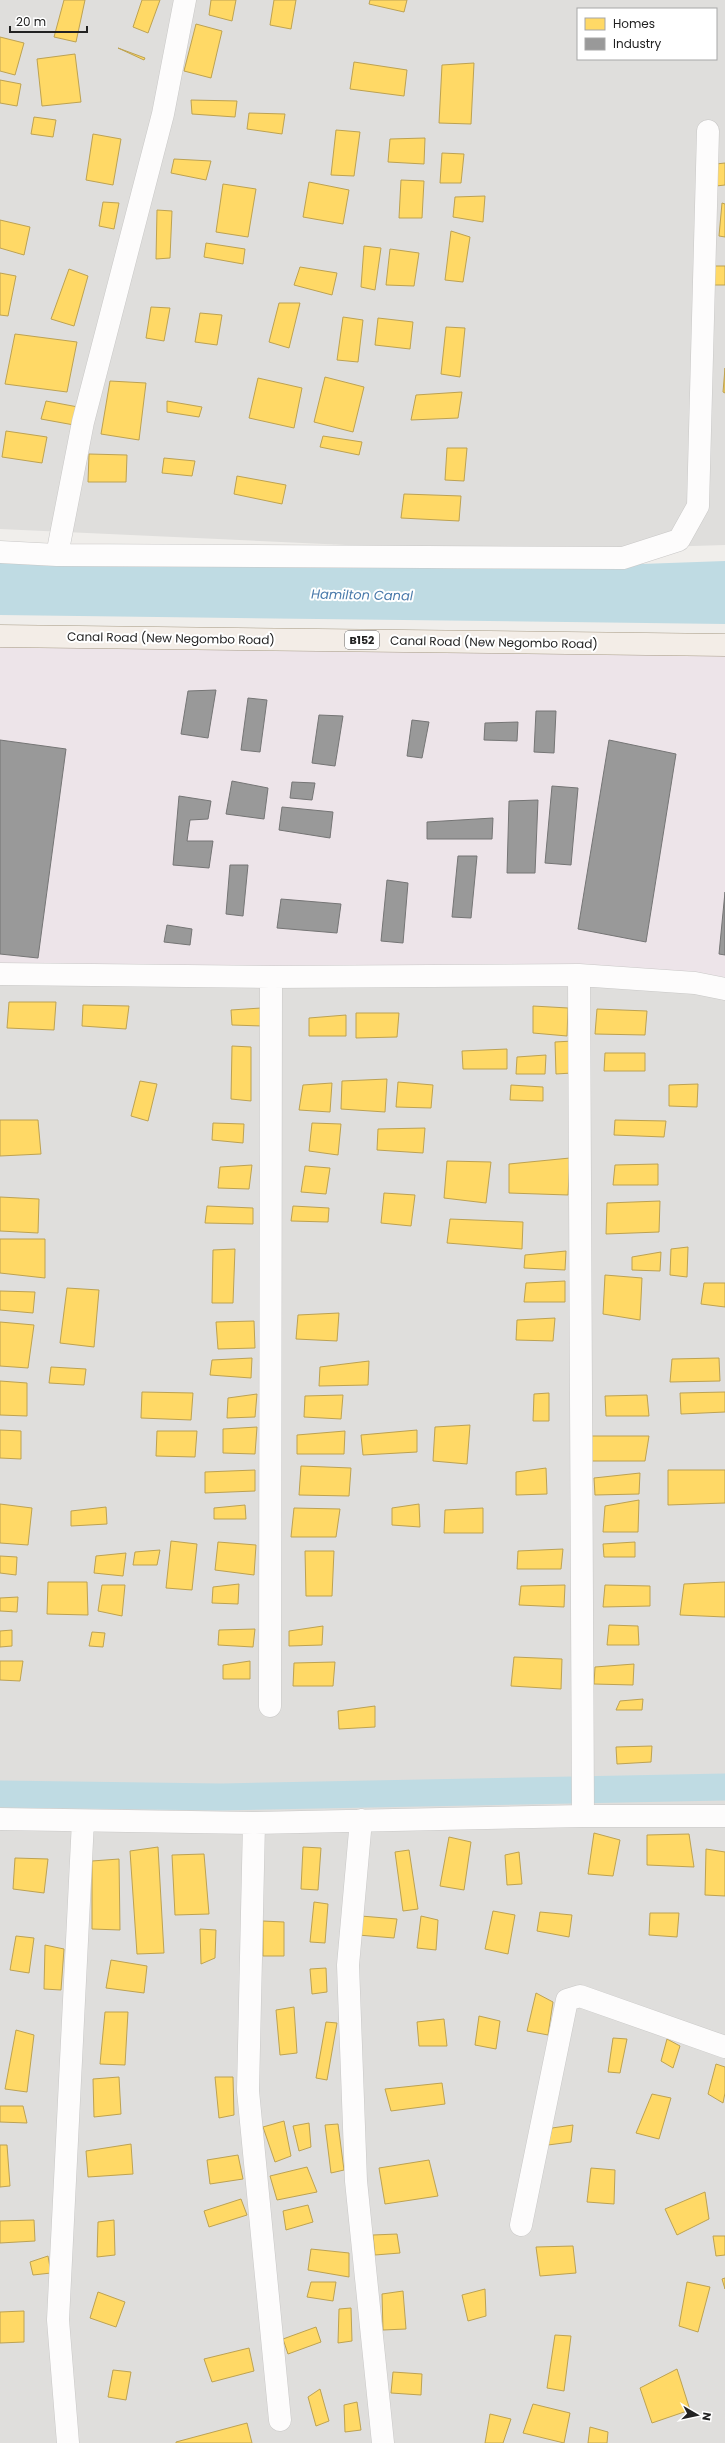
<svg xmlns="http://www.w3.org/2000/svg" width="725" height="2443" viewBox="0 0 725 2443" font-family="Poppins,sans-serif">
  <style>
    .residential { fill: #dfdedc; fill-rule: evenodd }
    .industrial { fill: #ede4e9 }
    .water { fill: #bfdbe3 }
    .homes { fill: #ffd966; stroke: #bda252 }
    .industry { fill: #999; stroke: #757575 }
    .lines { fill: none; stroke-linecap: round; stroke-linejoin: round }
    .canal { stroke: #bfdbe3; stroke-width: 27 }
    .minor-casing { stroke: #c9c8c7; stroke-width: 23 }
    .primary-casing { stroke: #a79c86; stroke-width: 23 }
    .minor { stroke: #fdfcfc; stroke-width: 22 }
    .primary { stroke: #f3ede7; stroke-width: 22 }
    .labels { text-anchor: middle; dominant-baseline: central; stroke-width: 4; stroke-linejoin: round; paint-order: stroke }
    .shield { fill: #fff; stroke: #646464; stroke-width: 1 }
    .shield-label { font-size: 11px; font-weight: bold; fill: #222 }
    .street-label { font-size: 12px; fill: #222; stroke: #fff }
    .water-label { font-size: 13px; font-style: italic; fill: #4a7aab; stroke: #fff }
  </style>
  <rect width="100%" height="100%" fill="#f0eeeb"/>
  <path class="residential" d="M0,0H725V545L497,552L0,529ZM578,9H716V59H578Z
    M0,978L579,981L725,995V2443H0Z"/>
  <path class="industrial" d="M0,641L725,650V982L0,966Z"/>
  <path class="water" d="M725,561V624L0,615V562L498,569Z"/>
  <path class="homes" d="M64,0H85L76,42L54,37Z
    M142,0H160L148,33L133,27Z
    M211,0H236L232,21L209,15Z
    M274,0H296L291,29L270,25Z
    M370,0H407L404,12L369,4Z
    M196,24L222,31L211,78L184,71Z
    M0,37L24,43L15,75L0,71Z
    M118,48L145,58L144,60Z
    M75,54L81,102L42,106L37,59Z
    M354,62L407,70L404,96L350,89Z
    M474,63L471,124L439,123L442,65Z
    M0,80L21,84L17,106L0,103Z
    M191,100L237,101L235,117L192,114Z
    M249,113L285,114L282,134L247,129Z
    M34,117L56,120L53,137L31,134Z
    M336,130L360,132L354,176L331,175Z
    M93,134L121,139L113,185L86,180Z
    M425,138L424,164L388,162L390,139Z
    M442,153L464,154L461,183H440Z
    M174,159L211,161L206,180L171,173Z
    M725,163V185L716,186V164Z
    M401,180L424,181L422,218H399Z
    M309,182L349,190L343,224L303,217Z
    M223,184L256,189L248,237L216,232Z
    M485,196L483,222L453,217L455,197Z
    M103,202L119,203L114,229L99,226Z
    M722,203L725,204V237L719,236Z
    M157,210L172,211L170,258L156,259Z
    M0,220L30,227L24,255L0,248Z
    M451,231L470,237L463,282L445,280Z
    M206,243L245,249L243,264L204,257Z
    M364,246L381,248L375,290L361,287Z
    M390,249L419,253L414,286L386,285Z
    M714,266H725V285H713Z
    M300,267L337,273L332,295L294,285Z
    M69,269L88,276L74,326L51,319Z
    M0,273L16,276L8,316L0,315Z
    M279,303H300L289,348L269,342Z
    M151,307L170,308L164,341L146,338Z
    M200,313L222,315L217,345L195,342Z
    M343,317L363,320L358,362L337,360Z
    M378,318L413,322L410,349L375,345Z
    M446,327L465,328L460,377L441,374Z
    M15,334L77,342L67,392L5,384Z
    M725,368V393L723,392Z
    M325,377L364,387L353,432L314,422Z
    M258,378L302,388L294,428L249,418Z
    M110,381L146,383L139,440L101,434Z
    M462,392L458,418L411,420L416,395Z
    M46,401L78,407L74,425L41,419Z
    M167,401L202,407L199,417L167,412Z
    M6,431L47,437L42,463L2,457Z
    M323,436L362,442L359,455L320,447Z
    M447,448H467L464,481L445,480Z
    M89,454L127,455L126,482H88Z
    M164,458L195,461L192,476L162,473Z
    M237,476L286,485L282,504L234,494Z
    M404,494L461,496L459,521L401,518Z
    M9,1002H56L54,1030L7,1028Z
    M83,1005L129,1006L126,1029L82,1026Z
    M533,1006L568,1008L567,1036L533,1033Z
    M261,1008L262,1026L232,1025L231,1010Z
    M597,1009L647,1011L645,1035L595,1034Z
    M356,1013H399L397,1037L356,1038Z
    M346,1015V1036H309V1018Z
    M573,1041L572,1073L556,1074L555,1042Z
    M232,1046L251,1047V1101L231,1099Z
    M507,1049V1069H463L462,1051Z
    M605,1053H645V1071H604Z
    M546,1055L545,1074H516L517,1057Z
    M387,1079L385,1112L341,1109L342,1081Z
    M140,1081L157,1084L148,1121L131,1116Z
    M398,1082L433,1085L431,1108L396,1107Z
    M332,1083L330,1112L299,1110L303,1085Z
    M698,1084L697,1107L669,1106V1085Z
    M511,1085L543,1087V1101L510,1100Z
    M0,1120H38L41,1154L0,1156Z
    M615,1120L666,1121L664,1137L614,1135Z
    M213,1123L244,1124L243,1143L212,1140Z
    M312,1123L341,1124L338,1155L309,1151Z
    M425,1128L423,1153L377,1150L378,1129Z
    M570,1158L568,1195L509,1193V1164Z
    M447,1161L491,1162L486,1203L444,1198Z
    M658,1164V1185H613L615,1165Z
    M252,1165L249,1189L218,1188L220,1167Z
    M305,1166L330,1168L326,1194L301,1192Z
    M384,1193L415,1195L411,1226L381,1223Z
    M0,1197L39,1199L38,1233L0,1231Z
    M660,1201L659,1232L606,1234L607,1203Z
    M207,1206L253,1208V1224L205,1223Z
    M293,1206L329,1208L328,1222L291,1221Z
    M450,1219L523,1222L522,1249L447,1243Z
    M0,1239H45V1278L0,1273Z
    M688,1247L687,1277L670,1275L671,1249Z
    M235,1249L233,1303H212L213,1250Z
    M566,1251L565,1270L524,1268L525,1255Z
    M661,1252L660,1271L632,1270V1257Z
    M605,1275L642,1278L640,1320L603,1314Z
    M565,1281V1302H524L526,1283Z
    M704,1283H725V1307L701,1304Z
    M67,1288L99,1290L94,1347L60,1343Z
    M0,1291L35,1292L33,1313L0,1310Z
    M339,1313L337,1341L296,1339L298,1315Z
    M555,1318L553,1341L516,1340L517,1320Z
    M254,1321L255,1348L218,1349L216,1322Z
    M0,1322L34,1325L28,1368L0,1366Z
    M252,1358L251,1378L210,1375L212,1360Z
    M719,1358L720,1381L670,1382L672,1359Z
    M369,1361L368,1385L319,1386L320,1367Z
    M51,1367L86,1369L84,1385L49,1383Z
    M0,1381L27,1383V1416L0,1415Z
    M142,1392L193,1393L191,1420L141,1418Z
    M725,1392V1412L681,1414L680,1393Z
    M549,1393V1421H533L534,1394Z
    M257,1394L255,1417L227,1418L228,1398Z
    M343,1395L341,1419L304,1417L305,1396Z
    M647,1395L649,1416H606L605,1396Z
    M470,1425L467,1464L433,1461L435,1427Z
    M257,1427L255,1454L223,1453V1429Z
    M0,1430L21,1431V1459L0,1458Z
    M417,1430V1452L363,1455L361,1435Z
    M157,1431H197L195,1457L156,1456Z
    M345,1431L344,1454H297V1435Z
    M591,1436H649L645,1461H591Z
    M301,1466L351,1468L349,1496L299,1495Z
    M546,1468L547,1494L516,1495V1472Z
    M255,1470V1491L205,1493V1472Z
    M668,1470H725V1503L668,1505Z
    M640,1473L639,1494L595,1495L594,1478Z
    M639,1500L638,1532H603L605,1506Z
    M0,1504L32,1508L28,1545L0,1543Z
    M419,1504L420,1527L392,1525V1508Z
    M245,1505L246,1519H214V1508Z
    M106,1507L107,1524L71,1526V1511Z
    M294,1508L340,1509L336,1537H291Z
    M483,1508V1533H444L445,1510Z
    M171,1541L197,1544L192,1590L166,1588Z
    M218,1542L256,1545L254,1575L215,1570Z
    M635,1542V1557H604L603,1544Z
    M563,1549L561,1569H517L518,1551Z
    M160,1550L157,1565H133L135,1552Z
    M305,1551H334L332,1596H306Z
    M126,1553L123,1576L94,1573L96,1556Z
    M0,1556L17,1557L16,1575L0,1573Z
    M48,1582H87L88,1615L47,1614Z
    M725,1582V1617L680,1615L684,1584Z
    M239,1584L238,1604L212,1603L213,1587Z
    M102,1585H125L122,1616L98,1611Z
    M565,1585L564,1607L519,1605L521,1586Z
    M605,1585L650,1586V1606L603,1607Z
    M18,1597L17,1612L0,1611V1598Z
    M609,1625L638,1626L639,1645H607Z
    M323,1626L322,1645L289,1646V1631Z
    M255,1629L253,1647L218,1645L219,1630Z
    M12,1630V1646L0,1647V1631Z
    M92,1632L105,1633L103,1647L89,1646Z
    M514,1657L562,1659L561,1689L511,1686Z
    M0,1661H23L20,1681L0,1680Z
    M250,1661V1679H223V1665Z
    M335,1662L333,1686H293L294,1663Z
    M634,1664L633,1685L594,1684L595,1667Z
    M643,1699L642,1710H616L620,1701Z
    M375,1706V1727L339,1729L338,1711Z
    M652,1746L651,1762L617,1764L616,1747Z
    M594,1833L620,1840L613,1876L588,1874Z
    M689,1834L694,1867L647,1865V1835Z
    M449,1837L471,1842L464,1890L440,1886Z
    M158,1847L164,1953L137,1954L130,1851Z
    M303,1847L321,1848L318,1890L301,1889Z
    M706,1849L725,1852V1896L705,1895Z
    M409,1850L418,1909L403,1911L395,1852Z
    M519,1852L522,1884L507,1885L505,1855Z
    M204,1854L209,1914L175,1915L172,1855Z
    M15,1858L48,1859L44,1893L13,1889Z
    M119,1859L120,1930L92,1929V1861Z
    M314,1902L328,1904L325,1943L310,1942Z
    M493,1911L515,1915L508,1954L485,1949Z
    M540,1912L572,1915L569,1937L537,1931Z
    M650,1913H679L677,1937L649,1935Z
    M361,1916L397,1919L394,1938L358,1935Z
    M421,1916L438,1920L436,1950L417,1948Z
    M263,1921L284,1922V1956H263Z
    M200,1929L216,1930L215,1958L201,1964Z
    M16,1936L34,1938L29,1973L10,1970Z
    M45,1945L64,1949L61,1990L44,1989Z
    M111,1960L147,1966L144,1993L106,1988Z
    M326,1968L327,1992L312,1994L310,1969Z
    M536,1993L553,2002L548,2035L527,2031Z
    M294,2007L297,2053L280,2055L276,2010Z
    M105,2012H128L125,2065L100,2064Z
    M479,2016L500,2021L496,2049L475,2045Z
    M444,2019L447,2046H419L417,2022Z
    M326,2022L337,2023L327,2080L316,2078Z
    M16,2030L34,2035L27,2092L5,2089Z
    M613,2038L627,2039L620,2073L608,2072Z
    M667,2039L680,2046L673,2068L661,2061Z
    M716,2064L725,2067V2093L723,2103L708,2094Z
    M119,2077L121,2114L94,2117L93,2079Z
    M215,2077H233L234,2115L219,2118Z
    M442,2083L445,2104L391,2111L385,2089Z
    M652,2094L671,2098L659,2139L636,2133Z
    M0,2106H23L27,2123L0,2122Z
    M284,2121L291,2156L275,2162L263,2127Z
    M309,2123L311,2147L299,2151L293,2126Z
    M338,2124L344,2170L331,2173L325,2125Z
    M573,2125L571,2142L548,2145L552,2128Z
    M131,2144L133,2174L88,2177L86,2151Z
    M0,2145H7L10,2186L0,2187Z
    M238,2155L243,2179L210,2184L207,2160Z
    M429,2160L438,2196L385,2204L379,2168Z
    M307,2167L317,2192L277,2200L270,2176Z
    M591,2168L615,2170L614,2204L587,2202Z
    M705,2192L709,2219L677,2235L665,2209Z
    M241,2199L247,2215L209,2227L204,2211Z
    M308,2205L313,2222L286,2230L283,2211Z
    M34,2220L35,2241L0,2243V2221Z
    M114,2220L115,2255L97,2257L98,2222Z
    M397,2234L400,2253L375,2255L373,2235Z
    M713,2236H725V2255L716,2256Z
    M573,2246L576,2273L540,2276L536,2247Z
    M311,2249L349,2253V2277L308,2270Z
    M48,2256L51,2273L33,2275L30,2262Z
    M725,2278V2289L722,2279Z
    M311,2282H336L333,2301L307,2297Z
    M687,2282L710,2287L698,2332L679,2326Z
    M485,2289L486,2316L468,2321L462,2295Z
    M403,2291L406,2329L383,2330L382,2294Z
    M98,2292L125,2302L116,2327L90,2318Z
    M351,2308L352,2341L338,2343L339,2309Z
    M24,2311V2342L0,2343V2312Z
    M316,2327L321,2342L288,2354L283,2339Z
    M555,2335L571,2336L564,2391L547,2388Z
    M249,2348L254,2371L212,2382L204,2359Z
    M677,2369L690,2410L652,2423L640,2388Z
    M113,2370L131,2372L126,2400L108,2397Z
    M393,2372L422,2374L421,2395L391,2393Z
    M320,2389L329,2421L316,2426L308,2397Z
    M357,2402L361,2430L345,2432L344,2405Z
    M533,2404L570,2413L564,2443L523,2433Z
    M490,2414L511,2419L503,2443H485Z
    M247,2423L252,2443H176V2442Z
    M590,2427L608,2432L607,2443H588Z"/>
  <path class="industry" d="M216,690L208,738L181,734L188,691Z
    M248,698L267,700L260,752L241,750Z
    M536,711H556L554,753L534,752Z
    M319,715L343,716L335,766L312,763Z
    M412,720L429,722L422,758L407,756Z
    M518,722L517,741L484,740L485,723Z
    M0,740L66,749L38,958L0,954Z
    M609,740L676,754L646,942L578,929Z
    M232,781L268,788L264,819L226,814Z
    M292,782L315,783L312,800L290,798Z
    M552,786L578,788L571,865L545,863Z
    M179,796L211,801L208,819L190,820L187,841H213L209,868L173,865Z
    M538,800L535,873H507L509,801Z
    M282,807L333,812L330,838L279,830Z
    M493,818L492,839H427V822Z
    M458,856H477L471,918L452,917Z
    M230,865H248L243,916L226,914Z
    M387,880L408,883L403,943L381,941Z
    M725,892V955L719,954Z
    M281,899L341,904L337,933L277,928Z
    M167,925L192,929L190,945L164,942Z"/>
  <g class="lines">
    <path class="canal" d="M0,1794L221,1797L725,1787"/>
    <g class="minor-casing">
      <path id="minor" d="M0,552L57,555L623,558L679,540L698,506L708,131
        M57,555L83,422L163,114L185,0
        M0,974L271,977L579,975L695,983L725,989
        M579,975L583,1816
        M270,1706L271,977
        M0,1819L254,1823L583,1816H725
        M361,1820L348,1965L356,2181L383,2443
        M254,1823L248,2091L280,2420
        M521,2225L567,2000L580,1996L725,2047
        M68,2443L58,2320L83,1821"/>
    </g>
    <g class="primary-casing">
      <path id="primary" d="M0,636L725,645"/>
    </g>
    <use href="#minor" class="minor"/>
    <use href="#primary" class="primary"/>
  </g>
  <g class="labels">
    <rect class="shield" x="345" y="631" width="34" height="18" rx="3"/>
    <g class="shield-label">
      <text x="362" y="640">B152</text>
    </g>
    <g class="street-label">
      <text transform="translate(171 638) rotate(1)">Canal Road (New Negombo Road)</text>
      <text transform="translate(494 642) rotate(1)">Canal Road (New Negombo Road)</text>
    </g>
    <g class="water-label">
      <text transform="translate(362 595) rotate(1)">Hamilton Canal</text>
    </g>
  </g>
  <rect x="577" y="8" width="140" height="52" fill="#ffffff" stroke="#a7a7a7"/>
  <rect x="585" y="18" width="20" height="12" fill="#ffd966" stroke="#a7a7a7"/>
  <text x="613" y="28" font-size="12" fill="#222222">Homes</text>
  <rect x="585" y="38" width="20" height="12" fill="#999999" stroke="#a7a7a7"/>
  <text x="613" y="48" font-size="12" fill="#222222">Industry</text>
  <g transform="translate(697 2415) rotate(99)" stroke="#ffffff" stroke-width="3" paint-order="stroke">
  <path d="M0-3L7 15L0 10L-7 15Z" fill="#222222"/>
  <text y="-6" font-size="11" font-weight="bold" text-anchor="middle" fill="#222222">N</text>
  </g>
  <path d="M10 26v6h77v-6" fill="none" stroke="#222222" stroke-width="2"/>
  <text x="16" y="26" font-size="12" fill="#222222" stroke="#ffffff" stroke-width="3" paint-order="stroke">20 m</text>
</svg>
